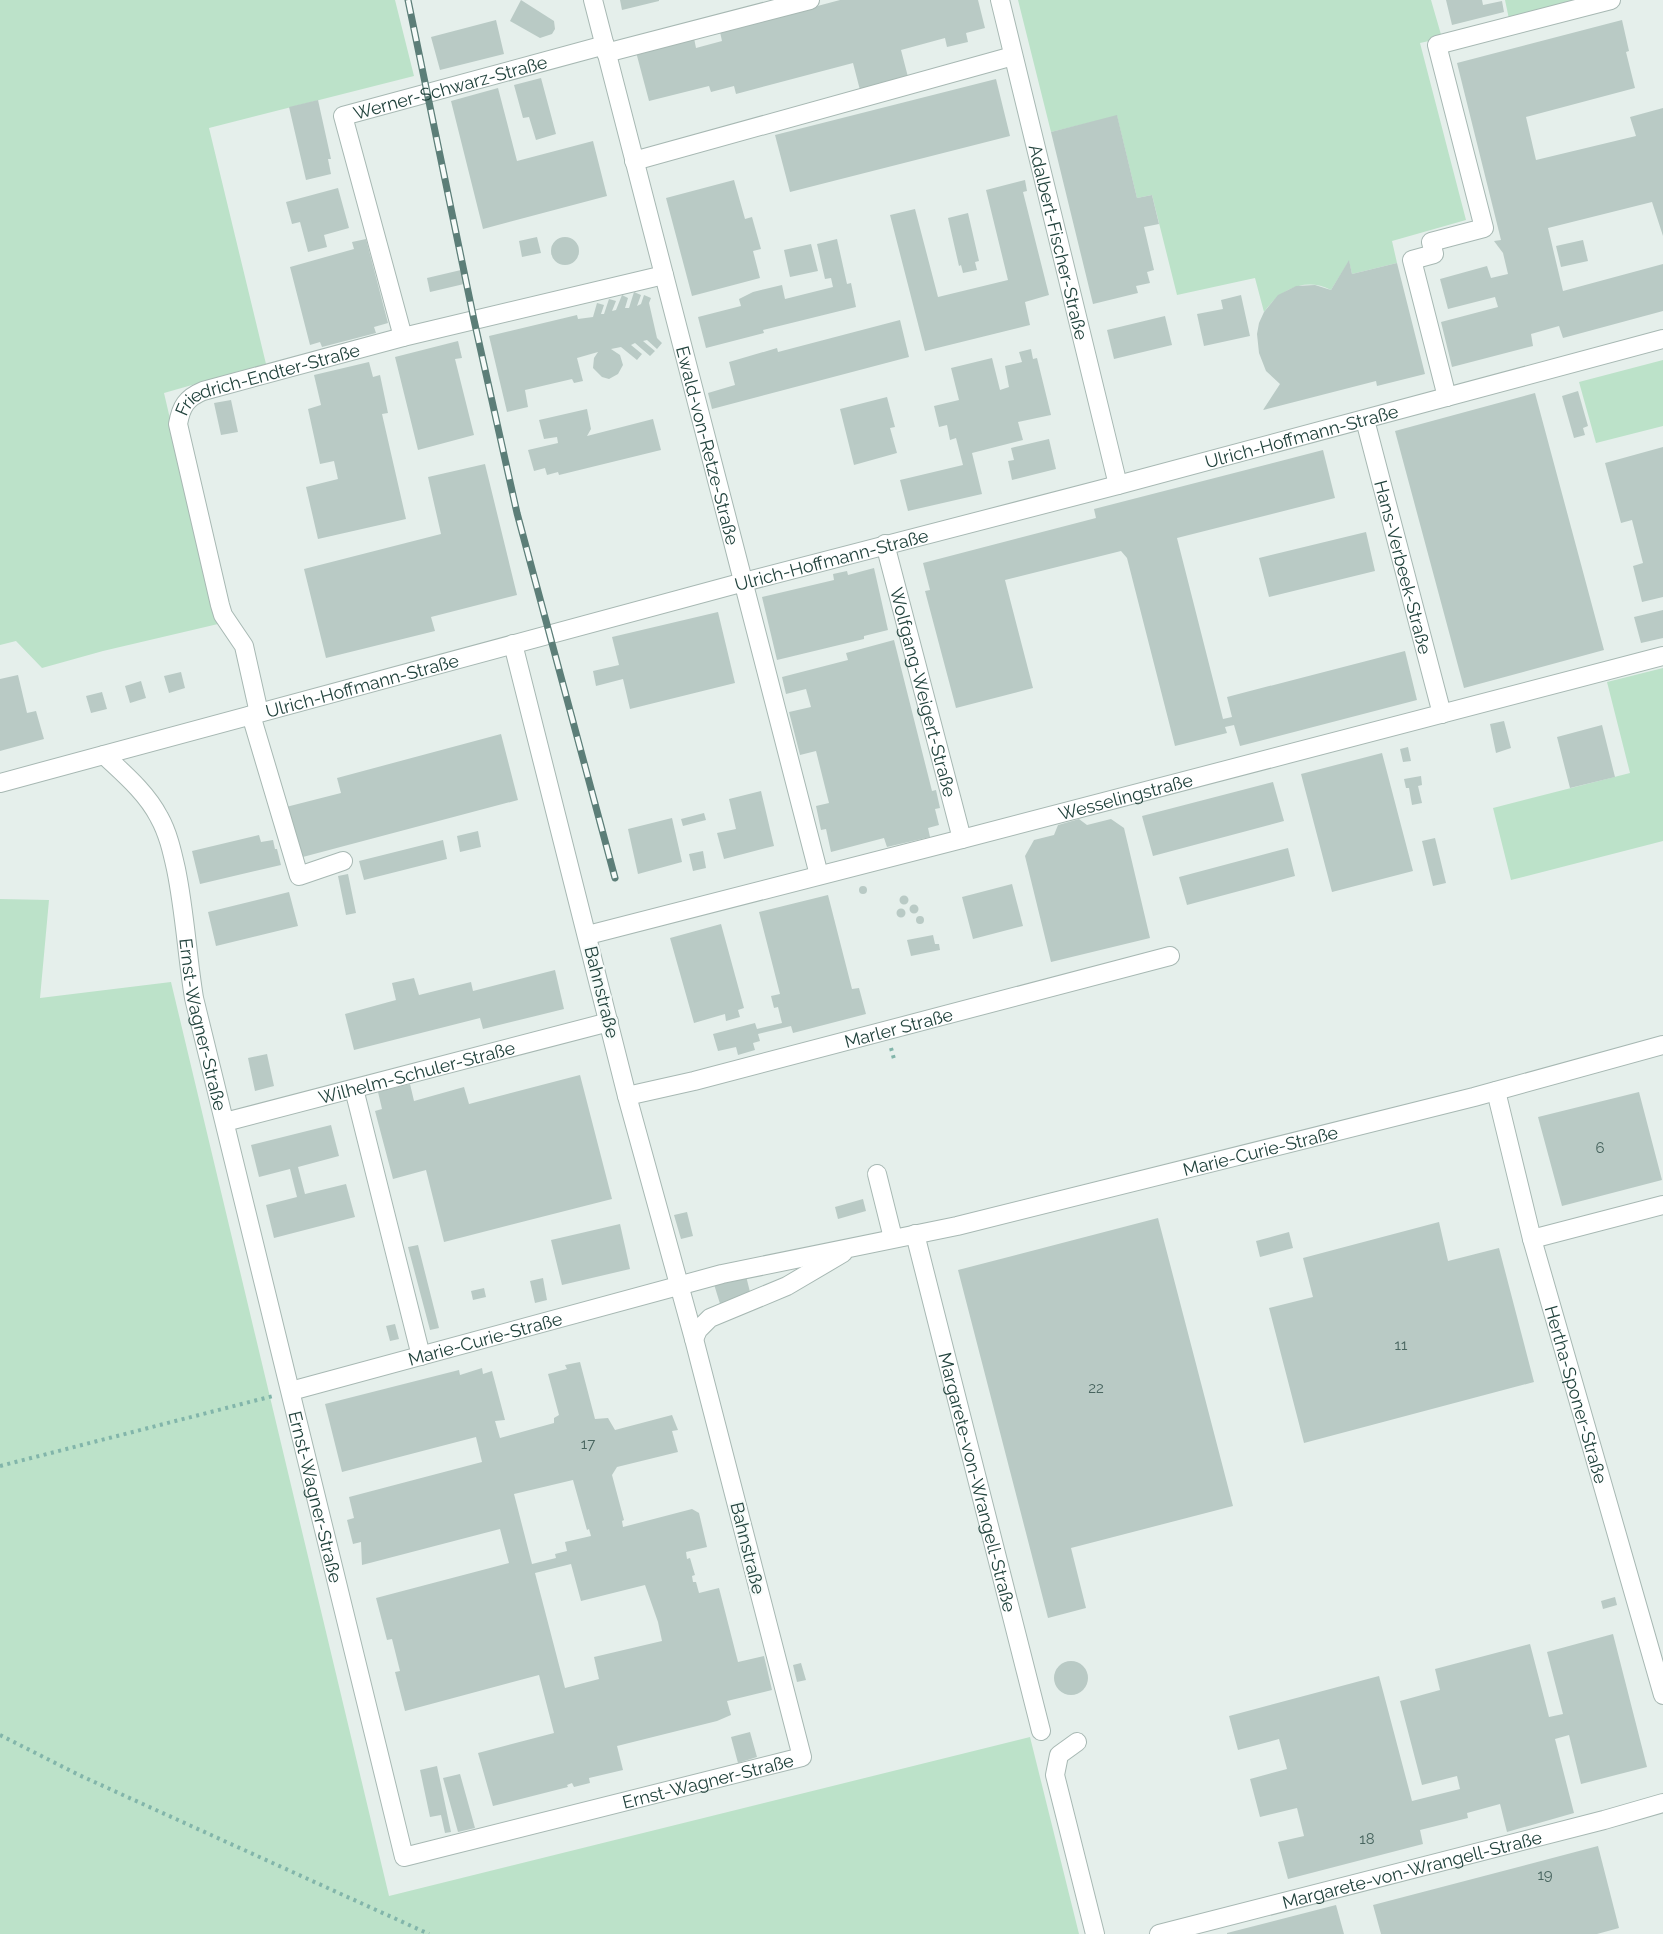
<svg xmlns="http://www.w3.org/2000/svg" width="1663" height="1934" viewBox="0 0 1663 1934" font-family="Raleway,sans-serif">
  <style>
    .green { fill: #bce2c9 }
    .building { fill: #b9cac5; fill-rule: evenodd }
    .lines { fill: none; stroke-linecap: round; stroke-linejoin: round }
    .minor-casing { stroke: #a7b8b3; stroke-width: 20 }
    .path { stroke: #82b5aa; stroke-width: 4; stroke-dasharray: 3 4.5; stroke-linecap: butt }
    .minor { stroke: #fff; stroke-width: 18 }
    .rail-casing { stroke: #5c7e78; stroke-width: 7 }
    .rail { stroke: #f6fbf9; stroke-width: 4.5; stroke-dasharray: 14; stroke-linecap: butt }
    .labels { text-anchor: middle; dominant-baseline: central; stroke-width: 4.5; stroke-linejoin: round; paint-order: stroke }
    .number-label { font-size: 15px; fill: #48655f }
    .street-label { font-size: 18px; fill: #22433d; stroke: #f6fbf9 }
  </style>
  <rect width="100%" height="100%" fill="#e5efeb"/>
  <path class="green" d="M0,0H395L414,76L209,128L266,364L164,393L218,624L103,651L42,668L16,641L0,645Z
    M1018,0H1431L1442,38L1420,43L1466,220L1392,241L1397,263L1352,274L1349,261L1331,290C1305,276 1279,290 1264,312L1255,278L1177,295L1152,195L1137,198L1117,116L1051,132Z
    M1505,0H1576L1509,19Z
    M1663,360V426L1596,443L1579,382Z
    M1663,668V841L1511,880L1493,808L1630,773L1607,682Z
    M0,899L49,900L40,998L171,982L389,1896L1030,1737L1079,1934H0Z"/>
  <path class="building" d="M521,0L554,21L555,29L552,34L540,38L510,21Z
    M620,0H659V1L622,10Z
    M840,0H978L985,28L966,33L968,42L947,47L945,38L901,50L908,77L860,90L853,63L736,94L734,86L711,92L709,86L649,101L636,52L694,38L696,48L722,41L720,32Z
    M1446,0H1482L1483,5L1502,1L1504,12L1452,25Z
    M496,20L504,54L440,70L431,37Z
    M1622,20L1629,51L1626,52L1635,88L1526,117L1536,160L1636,136L1630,117L1663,108V236L1652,202L1548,228L1563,291L1663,264V311L1563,338L1559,326L1531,334L1533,346L1452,367L1441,322L1498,307L1495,297L1448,309L1440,279L1487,266L1491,278L1508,274L1503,253L1494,241L1501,240L1457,63Z
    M541,78L556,134L536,140L529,117L523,118L514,85Z
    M996,79L1010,136L790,192L775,135Z
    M498,88L517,161L593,141L607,196L483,229L451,101Z
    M318,100L331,159H328L331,174L306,180L289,107Z
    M1117,115L1137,198L1152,195L1159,224L1144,227L1154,270L1147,272L1150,283L1136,286L1138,293L1093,304L1051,132Z
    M734,180L745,219L752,217L761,249L753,251L760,278L692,296L666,198Z
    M1025,180L1027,191L1023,192L1049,295L1025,302L1030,325L925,351L890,215L915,209L938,297L1008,280L986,190Z
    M338,188L349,228L324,235L327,247L308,252L300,222L292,224L286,202Z
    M968,213L979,261L975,262L977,270L963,273L961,265L959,266L948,218Z
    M551 251a14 14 0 1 1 28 0a14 14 0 1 1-28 0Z
    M537,237L541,253L522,257L519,241Z
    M366,239L388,323L374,327L376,333L322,347L320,342L310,345L290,267L354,249L352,242Z
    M837,239L847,284L851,283L856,307L763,330L764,333L706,348L698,317L741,306L739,299L753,292L782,285L785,299L833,287L831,278L825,279L817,244Z
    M1583,240L1588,261L1561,267L1556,246Z
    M811,244L818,271L790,277L784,250Z
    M1349,260L1352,274L1397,263L1425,374L1377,386L1376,381L1263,410L1280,384L1266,371L1259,353L1257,334L1259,323L1264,312L1278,295L1296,286L1315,285L1331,290Z
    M461,270L464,284L430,292L427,278Z
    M634,292L641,295L637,306L641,304L644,295L651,298L649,303L657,338L662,343L657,349L647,340L643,341L655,351L650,356L635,343L631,345L642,354L637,360L621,347L611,349L620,355L623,365L618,374L609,379L602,377L593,368L594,358L598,352L577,358L583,381L574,383L572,379L525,390L528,407L507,412L489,336L577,315L578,319L593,317L597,303L604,305L601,314H604L609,299L616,301L612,311L616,310L622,295L628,298L625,308H629Z
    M1241,295L1250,336L1204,346L1197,314L1223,309L1221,300Z
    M1165,316L1172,345L1114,359L1107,330Z
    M900,320L909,357L712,409L708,393L735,385L729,362L777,348L778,352Z
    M458,341L462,358L455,359L474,435L418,450L395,357Z
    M1031,349L1033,359L1037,358L1051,415L1018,422L1023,440L972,453L982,494L908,511L900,480L963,465L956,438L950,440L947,425L939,427L934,406L959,400L951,368L992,358L1000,390L1009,387L1005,366L1022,362L1019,352Z
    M369,362L373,377L380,375L388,413L382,414L406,519L318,539L306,487L338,479L334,461L320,464L308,409L321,405L314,375Z
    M1578,391L1588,426L1583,428L1585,435L1574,438L1562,396Z
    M1535,393L1604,650L1464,688L1395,431Z
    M887,397L895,427L890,428L897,453L854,465L840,409Z
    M231,400L238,432L221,435L214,403Z
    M587,409L591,429L587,436L653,419L661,450L559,475L558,472L547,475L545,468L534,471L528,450L558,443L557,437L544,439L539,420Z
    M1049,439L1056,469L1012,480L1008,461L1014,460L1011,448Z
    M1663,447V597L1642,602L1633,566L1643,563L1632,520L1621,523L1605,463Z
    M1323,450L1335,498L1177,538L1223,719L1232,717L1227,697L1405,651L1417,700L1240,746L1234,725L1225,727L1227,733L1175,746L1127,558L1121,551L1005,580L1033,688L956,708L925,591L930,590L923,563L1096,518L1094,509Z
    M485,464L517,595L431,617L435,631L326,658L304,569L441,534L428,477Z
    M1366,532L1375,571L1269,597L1259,558Z
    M874,568L888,630L864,636V639L777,660L762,597L834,580L833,574L847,571L848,575Z
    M1663,610V638L1641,643L1634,617Z
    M718,612L735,683L630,709L623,679L596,686L593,671L619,665L612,637Z
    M894,640L932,791L936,790L940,808L935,809L939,825L928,828L930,837L887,847L884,838L831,852L826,829L821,830L816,806L829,803L816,751L800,755L789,712L811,707L806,689L786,694L782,677L848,660L846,653Z
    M181,672L185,688L169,693L164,676Z
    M18,675L27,713L36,711L44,739L0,751V679Z
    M141,681L146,698L130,703L125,686Z
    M102,692L107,709L91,713L86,696Z
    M1504,721L1511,748L1496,753L1490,724Z
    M1602,725L1615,777L1570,788L1557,737Z
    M501,734L518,800L299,858L286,807L341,793L337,778Z
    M1408,747L1411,761L1403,762L1400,749Z
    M1382,753L1413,871L1332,892L1301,774Z
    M1421,776L1422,785L1418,786L1422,803L1412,805L1409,788H1406L1404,779Z
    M1273,782L1284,821L1153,856L1142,816Z
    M761,791L774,846L724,859L717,833L736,829L729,799Z
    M704,813L706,820L683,826L681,819Z
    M672,818L682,862L638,874L628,829Z
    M1079,819L1087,825L1111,819L1124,828L1150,938L1051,962L1025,856L1034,840L1054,835L1058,825Z
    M478,831L481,847L460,852L457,836Z
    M259,835L261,842L273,840L275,849H277L281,865L200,884L192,851Z
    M1435,838L1446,883L1433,886L1422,841Z
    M443,840L447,859L364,880L359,861Z
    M1288,848L1295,876L1187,905L1179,877Z
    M703,851L706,868L693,871L689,854Z
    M348,874L356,913L346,915L338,876Z
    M1012,884L1023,926L973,939L962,897Z
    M859 890a4 4 0 1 1 8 0a4 4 0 1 1-8 0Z
    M289,892L298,926L216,946L208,912Z
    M828,895L852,989L859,988L866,1014L793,1033L791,1026L758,1034L760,1041L753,1043L755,1050L738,1055L736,1047L718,1051L713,1034L755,1023L757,1029L782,1023L778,1007L774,1008L771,996L780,994L759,912Z
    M899.5 900a4.5 4.5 0 1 1 9 0a4.5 4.5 0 1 1-9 0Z
    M909.5 909a4.5 4.5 0 1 1 9 0a4.5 4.5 0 1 1-9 0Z
    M896.5 913a4.5 4.5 0 1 1 9 0a4.5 4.5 0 1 1-9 0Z
    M916 920a4 4 0 1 1 8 0a4 4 0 1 1-8 0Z
    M721,924L744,1008L738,1010L740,1017L726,1021L725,1014L694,1023L670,938Z
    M933,935L935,944H939L940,950L911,956L907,940Z
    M555,970L564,1009L483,1029L480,1018L354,1050L345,1014L396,1000L392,983L414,978L419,995L471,982L473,991Z
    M267,1054L274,1086L255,1091L248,1058Z
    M580,1075L612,1199L444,1242L426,1170L393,1179L375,1111L382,1109L378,1092L410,1084L414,1101L464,1087L469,1104Z
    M1639,1092L1662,1180L1562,1206L1538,1117Z
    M331,1125L339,1156L298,1167L305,1194L346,1184L355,1217L274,1238L266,1205L297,1197L290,1169L259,1177L251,1145Z
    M863,1199L866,1211L838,1219L835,1207Z
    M687,1212L693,1236L681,1239L674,1215Z
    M1158,1218L1233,1506L1071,1548L1086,1608L1048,1618L958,1270Z
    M1439,1222L1448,1261L1499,1248L1534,1382L1304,1443L1269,1308L1313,1297L1303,1258Z
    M620,1224L630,1269L562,1285L551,1240Z
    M1289,1232L1293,1248L1260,1257L1256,1241Z
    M418,1245L439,1328L430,1330L408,1247Z
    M745,1272L752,1300L721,1307L713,1281Z
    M543,1278L547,1300L535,1303L530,1281Z
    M484,1288L486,1297L473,1300L471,1291Z
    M395,1324L399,1339L390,1341L386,1326Z
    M580,1362L595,1419L608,1418L615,1430L672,1415L678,1430L672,1431L678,1452L617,1467L612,1475L624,1520L622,1521L623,1527L692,1509L699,1513L707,1547L686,1552L687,1559L690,1558L695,1575L692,1576L693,1582H696L699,1593L719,1588L738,1662L764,1656L772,1690L727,1701L731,1715L717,1721L617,1746L623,1770L589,1778L590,1783L574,1787L572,1783L567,1785L568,1787L493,1806L478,1753L554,1733L539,1675L405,1711L395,1672L400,1671L392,1639L387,1640L376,1598L509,1563L500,1529L362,1565L361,1542L353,1544L347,1520L354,1518L349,1497L482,1462L476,1437L342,1472L325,1404L459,1370L460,1375L482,1368L483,1374L492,1371L505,1420L495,1421L500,1438L554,1423V1418L559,1415L548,1374L567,1369L565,1365ZM573,1480L587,1530L589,1529L591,1536L565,1542L567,1551L555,1554L556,1558L532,1564L514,1494ZM571,1564L581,1601L645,1585L658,1622L662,1641L594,1657L599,1679L565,1688L535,1573Z
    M1615,1597L1617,1605L1603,1609L1601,1601Z
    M1613,1634L1647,1767L1581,1784L1569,1735L1555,1739L1574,1813L1507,1832L1500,1804L1467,1813L1468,1818L1420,1830L1423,1844L1288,1879L1278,1842L1304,1836L1297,1808L1260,1817L1250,1779L1287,1769L1279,1739L1238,1750L1229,1716L1379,1676L1412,1801L1460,1789L1457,1776L1422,1785L1400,1701L1440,1690L1435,1669L1530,1644L1549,1717L1563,1714L1547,1652Z
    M1054 1678a17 17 0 1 1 34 0a17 17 0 1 1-34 0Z
    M801,1663L806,1680L797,1682L793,1665Z
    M750,1732L757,1757L738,1763L731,1737Z
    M437,1766L451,1832L445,1833L441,1815L430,1817L420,1770Z
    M460,1774L475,1828L458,1832L443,1778Z
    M1598,1846L1619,1928L1597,1934H1381L1373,1905Z
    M1336,1905L1344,1934H1227V1933Z"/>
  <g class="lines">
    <g class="minor-casing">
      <g id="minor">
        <path id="s1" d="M593,0L819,875"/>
        <path id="s2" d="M1000,0L1118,485"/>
        <path d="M606,53L810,0"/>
        <path d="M634,161L1013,56"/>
        <path id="s3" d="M403,337L343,116L605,45"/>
        <path d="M1447,397L1412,260L1434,254L1431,242L1484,228L1437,45L1611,0"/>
        <path id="s4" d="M1365,420L1442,714"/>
        <path id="s5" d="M885,544L962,839"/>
        <path id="s6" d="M259,713L244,646L223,615L220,605L178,424C181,407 186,398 203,391L403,337L664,275"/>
        <path d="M251,715L299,876L343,861"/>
        <path id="s7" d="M104,755C123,773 146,792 159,817C168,833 172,851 176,869C185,913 187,955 194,998L404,1857L802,1757L694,1339L627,1096L513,644"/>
        <path id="s8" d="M0,783L744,582L1118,485L1663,339"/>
        <path id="s9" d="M588,935L962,839L1663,656"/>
        <path d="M354,1089L421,1356"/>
        <path id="s10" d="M1496,1091L1532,1239L1663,1695"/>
        <path id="s11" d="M627,1096L694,1081L1170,956"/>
        <path id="s12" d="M225,1122L609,1022"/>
        <path d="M877,1174L893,1238"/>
        <path id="s13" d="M915,1234L1041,1731"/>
        <path d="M1532,1239L1663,1205"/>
        <path d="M694,1339L698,1330L710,1318L787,1286L843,1253"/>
        <path id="s14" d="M291,1391L722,1274L957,1226L1474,1097L1663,1045"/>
        <path d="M1077,1742L1059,1755L1055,1775L1095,1934"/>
        <path id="s15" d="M1159,1934L1604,1820L1663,1803"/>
      </g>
    </g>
    <path class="path" d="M891,1048L894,1059
      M0,1466L273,1396
      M0,1735L79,1775L429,1934"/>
    <use href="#minor" class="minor"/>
    <g class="rail-casing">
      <path id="rail" d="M408,0L474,320L517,513L615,878"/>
    </g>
    <use href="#rail" class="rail"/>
  </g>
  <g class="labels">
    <g class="number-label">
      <text x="1600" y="1148">6</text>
      <text x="1401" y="1345">11</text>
      <text x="1096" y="1388">22</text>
      <text x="588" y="1444">17</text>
      <text x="1367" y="1839">18</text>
      <text x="1545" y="1875">19</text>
    </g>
    <g class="street-label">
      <text stroke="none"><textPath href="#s3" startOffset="340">Werner-Schwarz-Straße</textPath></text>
      <text stroke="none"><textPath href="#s2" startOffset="249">Adalbert-Fischer-Straße</textPath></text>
      <text stroke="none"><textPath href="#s6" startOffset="410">Friedrich-Endter-Straße</textPath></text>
      <text stroke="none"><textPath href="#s8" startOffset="1347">Ulrich-Hoffmann-Straße</textPath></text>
      <text stroke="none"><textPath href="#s1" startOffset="460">Ewald-von-Retze-Straße</textPath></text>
      <text stroke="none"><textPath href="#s8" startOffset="861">Ulrich-Hoffmann-Straße</textPath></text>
      <text stroke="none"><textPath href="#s4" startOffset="152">Hans-Verbeek-Straße</textPath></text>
      <text stroke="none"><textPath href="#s8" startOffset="375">Ulrich-Hoffmann-Straße</textPath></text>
      <text stroke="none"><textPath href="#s5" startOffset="153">Wolfgang-Weigert-Straße</textPath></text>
      <text stroke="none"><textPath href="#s9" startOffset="555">Wesselingstraße</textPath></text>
      <text transform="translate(602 992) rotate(76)">Bahnstraße</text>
      <text stroke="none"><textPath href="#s7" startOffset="296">Ernst-Wagner-Straße</textPath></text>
      <text stroke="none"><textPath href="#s11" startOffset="280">Marler Straße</textPath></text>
      <text stroke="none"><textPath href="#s12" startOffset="198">Wilhelm-Schuler-Straße</textPath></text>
      <text stroke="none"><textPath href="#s14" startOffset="999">Marie-Curie-Straße</textPath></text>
      <text stroke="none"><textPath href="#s14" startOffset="201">Marie-Curie-Straße</textPath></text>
      <text stroke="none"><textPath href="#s10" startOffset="314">Hertha-Sponer-Straße</textPath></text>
      <text stroke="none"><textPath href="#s13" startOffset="256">Margarete-von-Wrangell-Straße</textPath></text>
      <text stroke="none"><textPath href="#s7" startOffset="782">Ernst-Wagner-Straße</textPath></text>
      <text transform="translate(748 1548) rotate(76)">Bahnstraße</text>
      <text stroke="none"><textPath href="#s7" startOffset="1466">Ernst-Wagner-Straße</textPath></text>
      <text stroke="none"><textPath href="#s15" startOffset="261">Margarete-von-Wrangell-Straße</textPath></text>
    </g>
  </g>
</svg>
